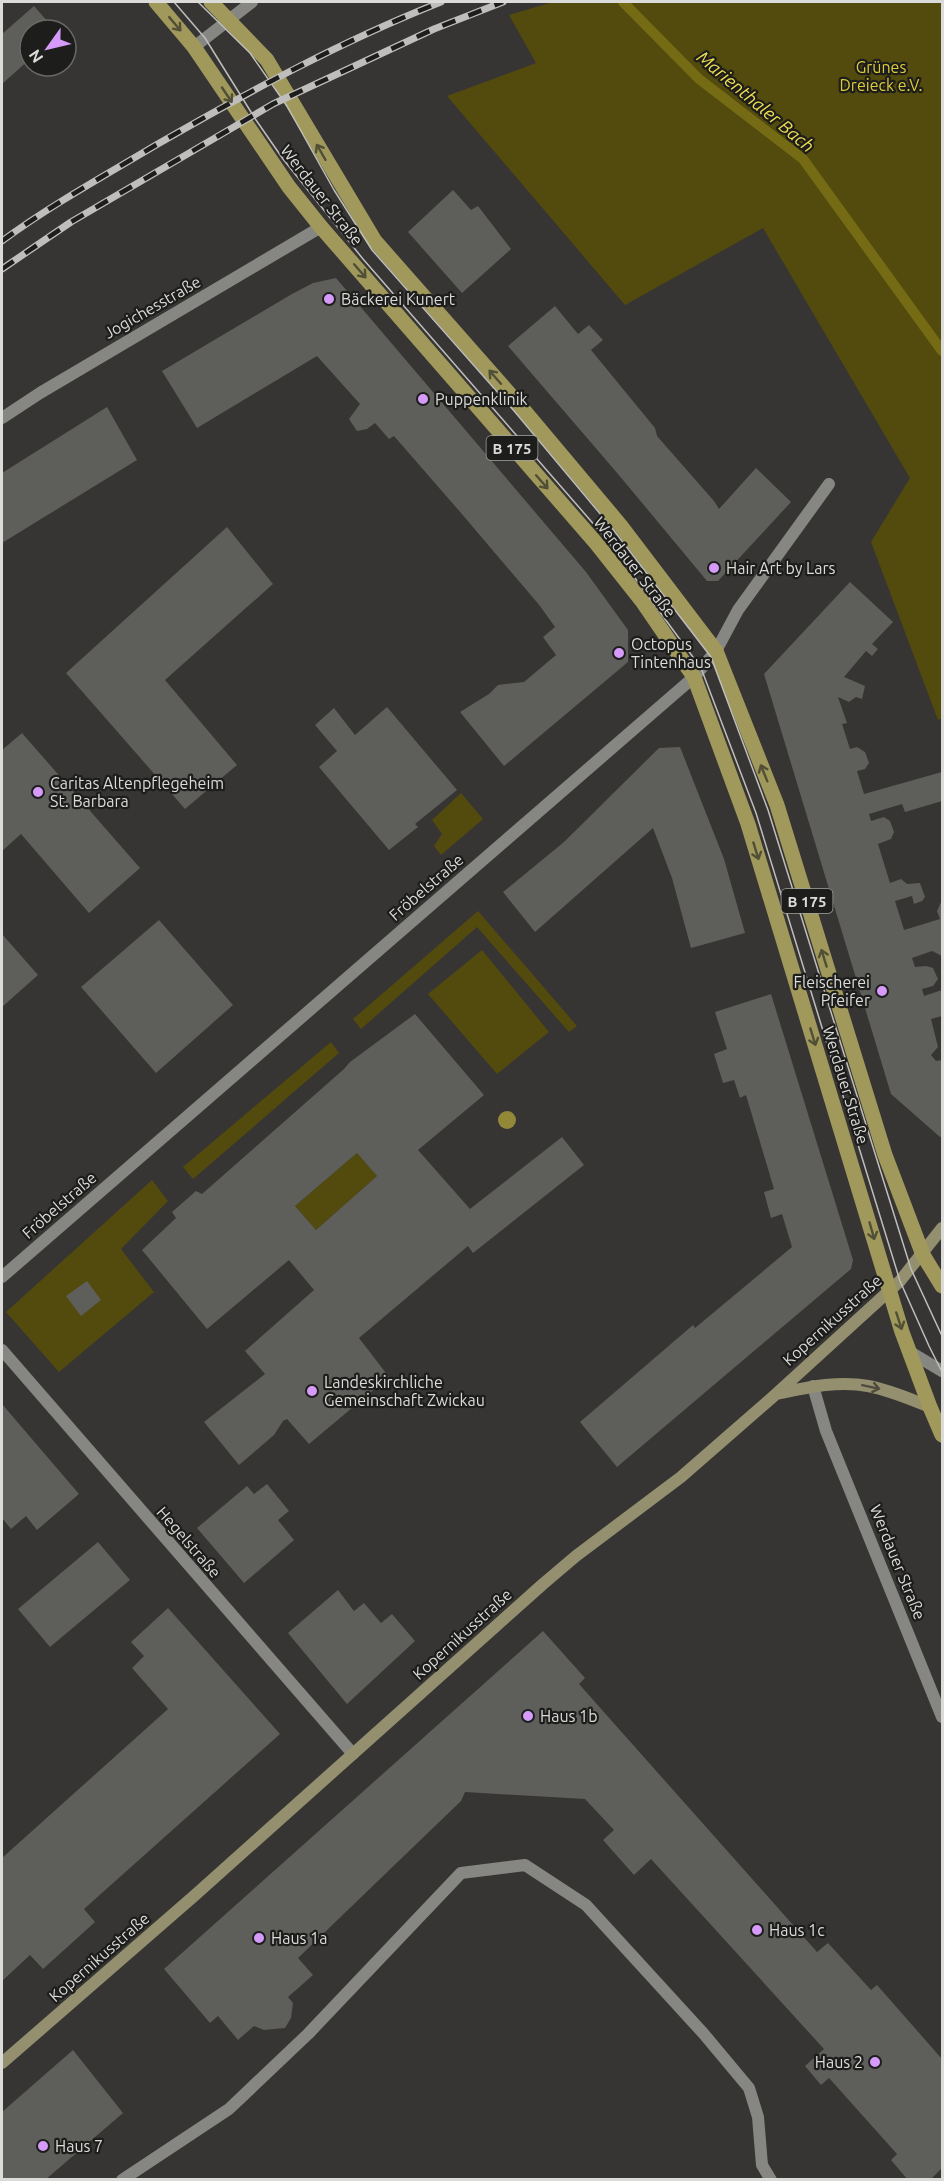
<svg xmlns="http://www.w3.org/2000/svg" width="944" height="2181" viewBox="0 0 944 2181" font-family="Ubuntu,sans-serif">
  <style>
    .green { fill: #534b0d }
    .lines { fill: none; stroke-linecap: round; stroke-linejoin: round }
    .stream { stroke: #766b15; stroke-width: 10 }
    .building { fill: #5e5e5b; fill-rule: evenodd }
    .lane { stroke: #868683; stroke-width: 12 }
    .street { stroke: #868683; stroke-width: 12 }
    .secondary { stroke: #938f6f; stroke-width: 12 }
    .primary { stroke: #a0995b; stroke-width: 15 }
    .tram { stroke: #bfbebc; stroke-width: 1.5 }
    .rail-casing { stroke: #bfbebc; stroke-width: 7 }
    .rail { stroke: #1d1d1c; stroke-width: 4.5; stroke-dasharray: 14; stroke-linecap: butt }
    .tree { fill: #928837 }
    .oneway { stroke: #514f35 }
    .oneway2 { stroke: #4c4b3d }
    .poi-dot { fill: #d69bfa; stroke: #1d1d1c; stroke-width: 2 }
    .labels { text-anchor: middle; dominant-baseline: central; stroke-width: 4.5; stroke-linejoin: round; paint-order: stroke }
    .shield { fill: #1d1d1c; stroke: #a2a2a0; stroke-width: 1.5 }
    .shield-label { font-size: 15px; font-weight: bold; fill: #dbdbd9 }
    .park-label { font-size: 16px; fill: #ddcb3a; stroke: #1d1d1c }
    .street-label { font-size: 16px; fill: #dbdbd9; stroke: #1d1d1c }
    .poi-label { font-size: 16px; fill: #dbdbd9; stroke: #1d1d1c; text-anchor: start }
    .water-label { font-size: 18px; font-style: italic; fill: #efde51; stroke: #1d1d1c }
  </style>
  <rect width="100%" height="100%" fill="#363533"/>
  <path class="green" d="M553,2H942V718L938,720L871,542L910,478L763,228L625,305L447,96L536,63L509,15Z
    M461,793L483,819L441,855L434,846L442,834L432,820Z
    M478,911L577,1026L569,1032L477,927L361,1029L353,1019Z
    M482,950L549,1032L497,1074L428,994Z
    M331,1042L339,1053L193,1179L183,1167Z
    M357,1153L377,1176L316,1230L295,1206Z
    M152,1180L168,1201L121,1249L154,1292L59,1372L6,1312Z"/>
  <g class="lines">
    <path class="stream" d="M623,2L699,79L803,159L942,351"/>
  </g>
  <path class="building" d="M34,6L55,30H30V59L2,84V34Z
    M453,190L471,210L478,206L511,249L462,293L408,232Z
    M336,278L586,572L628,630V662L504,766L460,712L489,694L498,685L524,682L556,655L543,637L555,627L540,606L461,513L394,436L389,439L375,423L367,429L357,431L349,419L360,404L317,356L197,428L162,371L292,294L313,283Z
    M555,306L578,334L589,325L603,340L591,350L655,428L657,436L714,501L719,509L756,468L791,502L718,581H707L618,474L508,346Z
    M107,407L137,460L2,543V473Z
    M227,527L273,584L165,680L237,765L185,809L66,673Z
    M850,582L893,622L872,644L878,649L872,656L866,651L844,677L865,686L862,699L856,697L849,702L838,697L847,723L842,724L850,749L857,747L865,752L869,763L865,769L857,771L864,794L942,772V801L905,812L902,804L869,814L871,821L884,817L890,821L894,832L891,839L878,844L890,883L901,879L907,884L920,883L925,897L922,901L914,904L912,896L895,901L904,930L940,919L937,911L942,900V956L932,951L912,958L915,967L926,966L933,968L938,979L933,986L922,989L924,996L942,990V1016L931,1019L938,1047L931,1055L936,1061L942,1060V1136L940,1137L891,1094L764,674Z
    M387,707L457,790L415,824L418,827L389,850L319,767L337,751L315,725L334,708L355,735Z
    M22,733L140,868L89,913L21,834L2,851V750Z
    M680,747L724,859L745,933L691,948L672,878L653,828L535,932L503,892L564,842L659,748Z
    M159,920L233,1005L156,1073L81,987Z
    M2,934L38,975L2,1007Z
    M771,994L853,1260L851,1269L617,1467L580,1422L693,1325L695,1328L792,1247L782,1214L771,1218L764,1192L774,1189L746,1095L740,1098L734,1080L723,1083L714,1054L727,1049L715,1012Z
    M415,1014L484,1095L418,1150L470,1209L562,1137L584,1165L473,1253L468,1246L359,1338L389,1377L309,1444L287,1419L283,1421L274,1435L239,1465L204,1422L265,1374L245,1351L314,1290L289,1260L207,1329L142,1250L176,1218L172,1212L196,1191L202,1194L344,1069L350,1062ZM357,1153L377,1176L316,1230L295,1206Z
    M87,1281L101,1300L81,1316L66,1296Z
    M2,1404L79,1494L37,1530L26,1516L11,1529L2,1518Z
    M267,1484L289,1511L278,1520L294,1540L244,1583L197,1528L247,1486L254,1494Z
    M98,1542L130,1580L50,1647L18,1609Z
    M338,1590L354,1611L364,1603L381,1623L392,1614L415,1641L347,1704L288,1633Z
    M168,1608L280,1734L84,1909L95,1922L43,1969L30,1955L2,1981V1858L168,1709L132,1668L144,1656L131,1642Z
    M543,1631L585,1678L579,1684L817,1952L828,1943L871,1990L877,1985L942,2059V2168L930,2180H908L891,2160L897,2154L829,2078L821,2085L805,2066L824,2049L651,1859L634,1875L603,1840L614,1830L585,1799L465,1792L461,1801L298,1958L313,1975L288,1997L293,2003L291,2018L285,2028L264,2030L254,2026L238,2040L218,2016L210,2023L164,1969Z
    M73,2050L123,2113L45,2180H2V2112Z"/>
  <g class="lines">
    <path class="lane" d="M910,1352L942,1371
      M813,1386L826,1431L942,1717
      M122,2180L229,2109L308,2034L461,1873L525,1865L586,1905L703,2033L749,2088L758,2117L762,2165L771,2180"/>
    <path class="street" d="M194,47L252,2
      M2,418L40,393L321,227
      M2,1277L694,677L716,651L738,610L829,484
      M2,1350L353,1754"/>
    <path class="secondary" d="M776,1394C805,1388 838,1380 868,1386C890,1390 910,1399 930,1407
      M2,2063L194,1896L543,1584L576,1556L681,1477L775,1395L900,1281L942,1228"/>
    <path class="primary" d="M156,2L194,47L289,187L321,227L596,543L642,601L694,677L748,824L902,1332L930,1407L942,1435
      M211,2L267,60L375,241L522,408L621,526L716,651L777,805L885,1155L923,1255L942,1286"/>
    <path class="tram" d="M174,2L205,38L256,120L283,159L363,259L604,536L701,668L756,813L900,1281L929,1346L942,1372
      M198,2L250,53L287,106L334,190L372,250L515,412L612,528L711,657L768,810L911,1269L942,1336"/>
    <g class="rail-casing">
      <path id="rail" d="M2,241C51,205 104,176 156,145C248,92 342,41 441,2
        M2,269L71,222L273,104L434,29L503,2"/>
    </g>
    <use href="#rail" class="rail"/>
  </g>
  <circle class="tree" cx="507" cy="1120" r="9"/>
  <defs><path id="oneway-shaft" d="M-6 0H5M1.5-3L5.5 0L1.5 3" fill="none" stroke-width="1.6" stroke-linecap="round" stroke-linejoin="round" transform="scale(1.5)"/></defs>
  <g class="oneway">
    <use href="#oneway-shaft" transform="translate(175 24) rotate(50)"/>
    <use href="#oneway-shaft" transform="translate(227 95) rotate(56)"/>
    <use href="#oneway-shaft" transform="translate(321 152) rotate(-120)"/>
    <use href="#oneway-shaft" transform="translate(360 271) rotate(49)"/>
    <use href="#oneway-shaft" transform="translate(495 377) rotate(-131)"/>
    <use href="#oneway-shaft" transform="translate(542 482) rotate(49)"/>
    <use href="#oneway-shaft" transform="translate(764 773) rotate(-112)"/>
    <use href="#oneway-shaft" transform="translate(756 851) rotate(73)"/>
    <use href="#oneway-shaft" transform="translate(824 958) rotate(-107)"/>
    <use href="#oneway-shaft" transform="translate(813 1037) rotate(73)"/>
    <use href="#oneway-shaft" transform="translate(872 1231) rotate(74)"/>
    <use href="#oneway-shaft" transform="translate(899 1321) rotate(72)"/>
  </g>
  <use class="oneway2" href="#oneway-shaft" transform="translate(871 1387) rotate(12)"/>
  <g class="poi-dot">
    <circle cx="329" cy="299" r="6"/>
    <circle cx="423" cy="399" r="6"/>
    <circle cx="714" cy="568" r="6"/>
    <circle cx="619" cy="653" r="6"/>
    <circle cx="38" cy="792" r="6"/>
    <circle cx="882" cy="991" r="6"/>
    <circle cx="312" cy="1391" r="6"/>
    <circle cx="528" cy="1716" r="6"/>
    <circle cx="757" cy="1930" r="6"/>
    <circle cx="259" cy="1938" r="6"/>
    <circle cx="875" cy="2062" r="6"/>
    <circle cx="43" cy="2146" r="6"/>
  </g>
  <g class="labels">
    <g class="shield">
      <rect x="486.5" y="436" width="51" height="24" rx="4.5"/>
      <rect x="781.5" y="889" width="51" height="24" rx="4.5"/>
    </g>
    <g class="shield-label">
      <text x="512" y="448">B 175</text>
      <text x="807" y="901">B 175</text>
    </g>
    <g class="park-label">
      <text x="881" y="67">Grünes<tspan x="881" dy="18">Dreieck e.V.</tspan></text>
    </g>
    <g class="street-label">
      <text transform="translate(322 195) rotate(52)">Werdauer Straße</text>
      <text transform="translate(152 307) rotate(-30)">Jogichesstraße</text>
      <text transform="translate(635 567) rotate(52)">Werdauer Straße</text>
      <text transform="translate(426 887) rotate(-41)">Fröbelstraße</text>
      <text transform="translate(846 1085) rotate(73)">Werdauer Straße</text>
      <text transform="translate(59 1205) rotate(-41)">Fröbelstraße</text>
      <text transform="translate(832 1320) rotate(-42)">Kopernikusstraße</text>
      <text transform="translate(189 1542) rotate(49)">Hegelstraße</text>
      <text transform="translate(898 1562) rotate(68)">Werdauer Straße</text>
      <text transform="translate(462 1634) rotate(-42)">Kopernikusstraße</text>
      <text transform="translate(99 1957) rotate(-41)">Kopernikusstraße</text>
    </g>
    <g class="poi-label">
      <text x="341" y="299">Bäckerei Kunert</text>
      <text x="435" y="399">Puppenklinik</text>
      <text x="726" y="568">Hair Art by Lars</text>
      <text x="631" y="644">Octopus<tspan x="631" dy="18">Tintenhaus</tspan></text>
      <text x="50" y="783">Caritas Altenpflegeheim<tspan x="50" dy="18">St. Barbara</tspan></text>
      <text x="870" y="982" text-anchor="end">Fleischerei<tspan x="870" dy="18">Pfeifer</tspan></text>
      <text x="324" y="1382">Landeskirchliche<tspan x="324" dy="18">Gemeinschaft Zwickau</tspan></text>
      <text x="540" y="1716">Haus 1b</text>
      <text x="769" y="1930">Haus 1c</text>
      <text x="271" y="1938">Haus 1a</text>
      <text x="863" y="2062" text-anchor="end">Haus 2</text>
      <text x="55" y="2146">Haus 7</text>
    </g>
    <g class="water-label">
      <text transform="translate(756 101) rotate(40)">Marienthaler Bach</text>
    </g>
  </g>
  <rect width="944" height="2181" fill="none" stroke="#dbdbd9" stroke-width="6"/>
  <g transform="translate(48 48) rotate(236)"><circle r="28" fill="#1d1d1c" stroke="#696968" stroke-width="1.5"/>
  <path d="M0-4.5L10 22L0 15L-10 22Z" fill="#d69bfa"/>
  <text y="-9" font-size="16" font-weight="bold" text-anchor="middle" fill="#dbdbd9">N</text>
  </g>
</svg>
